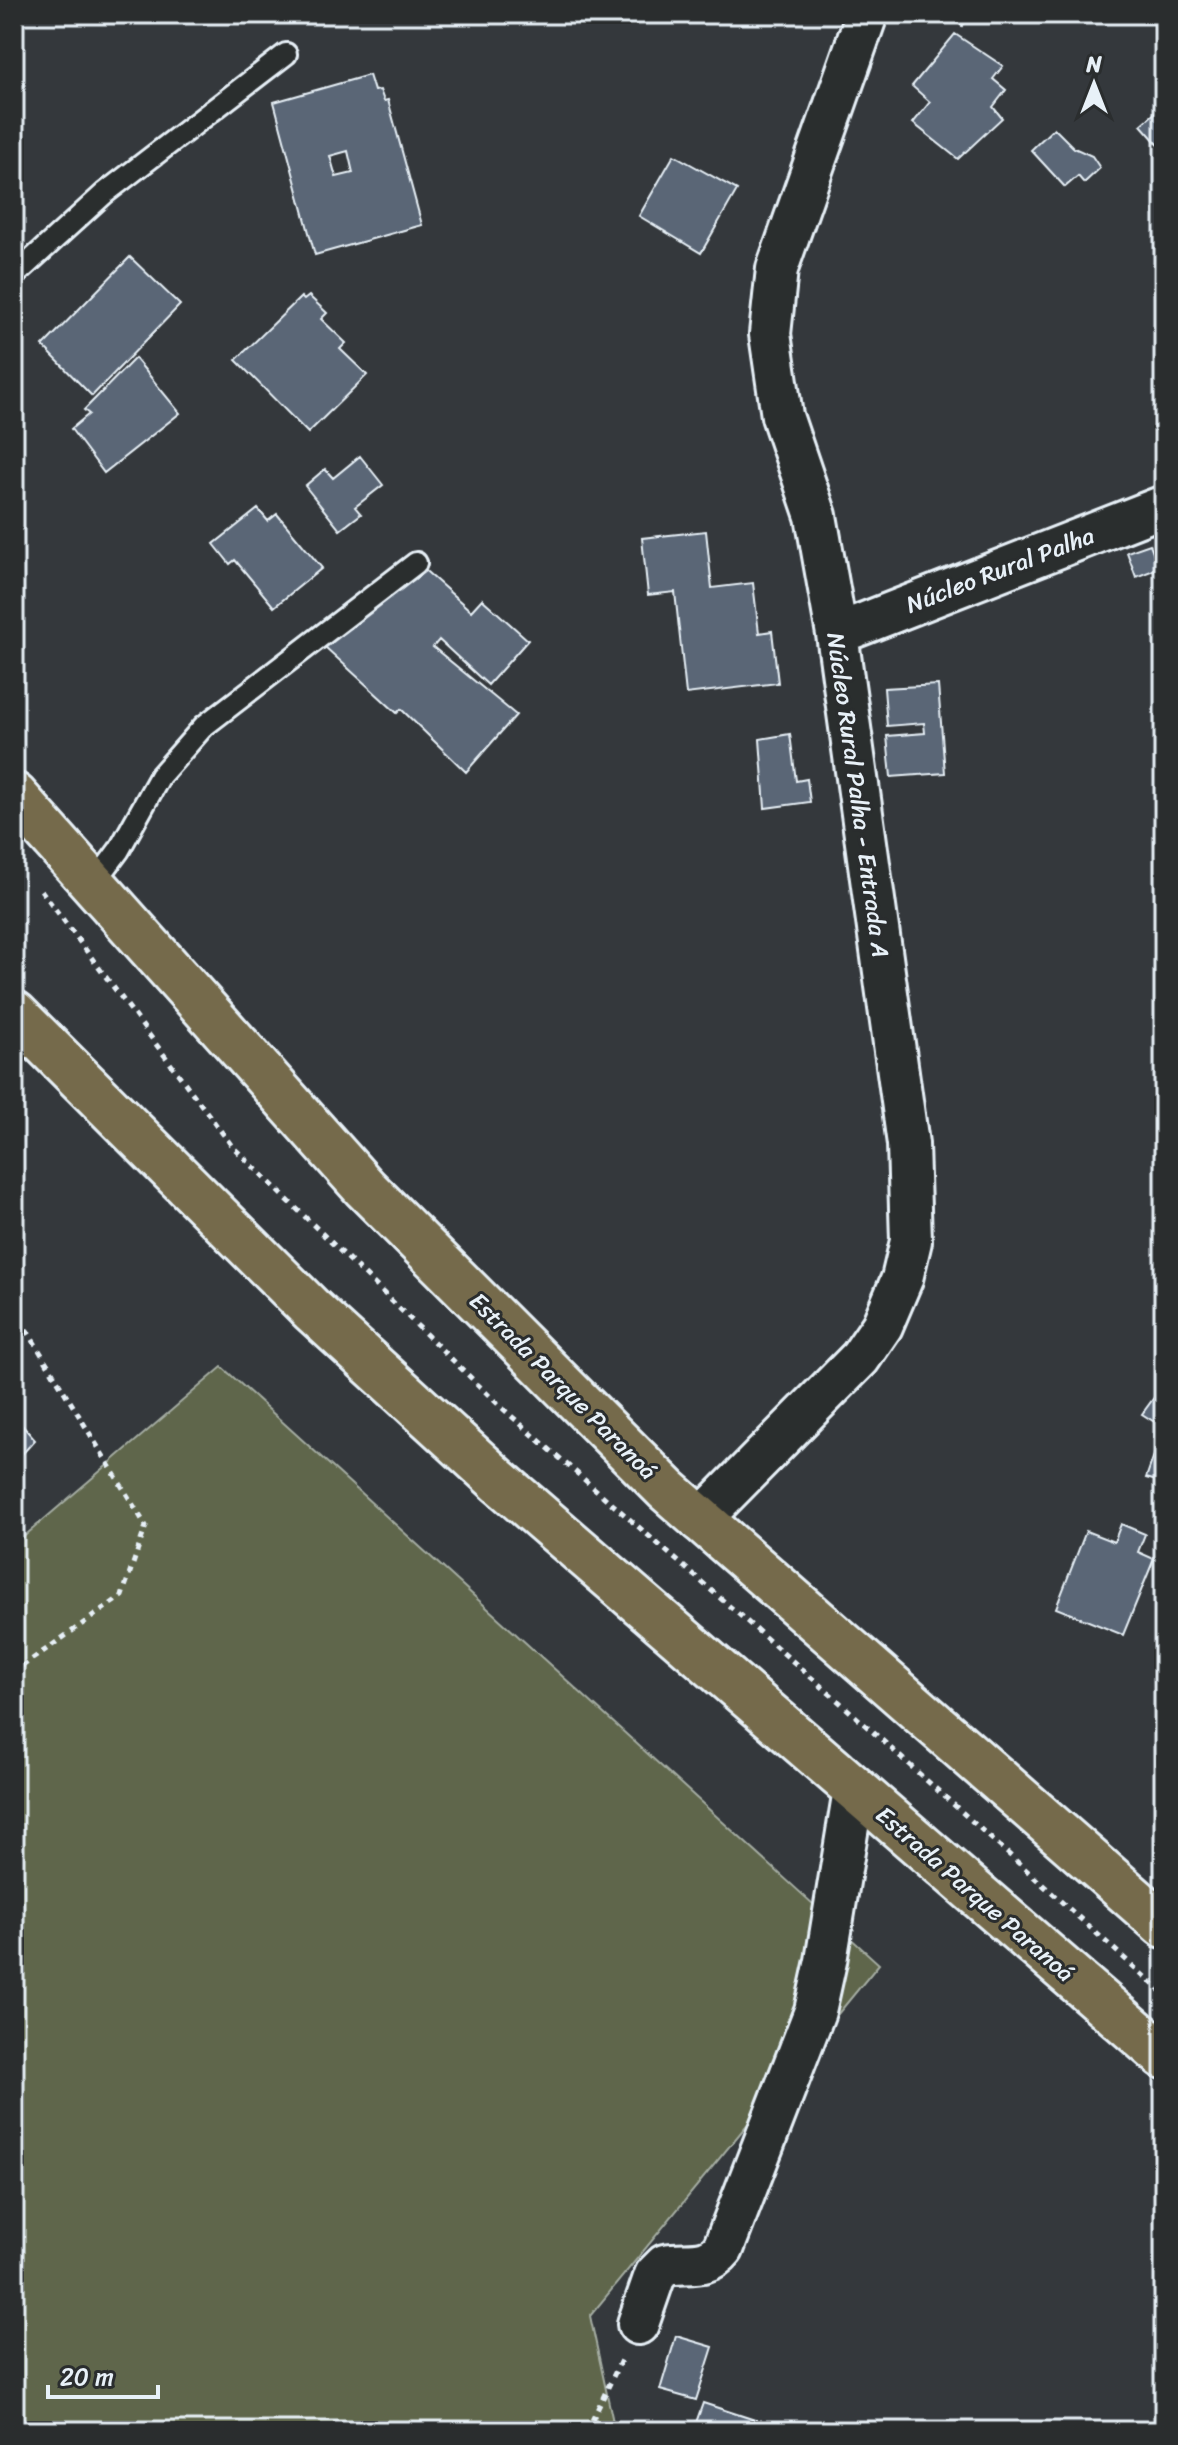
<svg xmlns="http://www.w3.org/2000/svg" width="1178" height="2445" viewBox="0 0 1178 2445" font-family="Sriracha,sans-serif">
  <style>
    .park { fill: #5f664c; stroke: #a4aca2; stroke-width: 2 }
    .building { fill: #5a6676; stroke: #e8f1f8; stroke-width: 2; fill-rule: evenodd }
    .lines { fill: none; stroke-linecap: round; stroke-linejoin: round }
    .service-casing { stroke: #e8f1f8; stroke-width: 26 }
    .minor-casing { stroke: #e8f1f8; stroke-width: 46 }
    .primary-casing { stroke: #e8f1f8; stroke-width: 50 }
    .path { stroke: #e8f1f8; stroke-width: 5; stroke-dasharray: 6 6; stroke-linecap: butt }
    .service { stroke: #2a2d2e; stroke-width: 20 }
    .minor { stroke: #2a2d2e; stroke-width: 40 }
    .primary { stroke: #746b4b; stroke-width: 44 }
    .labels { text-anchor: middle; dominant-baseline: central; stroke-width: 6; stroke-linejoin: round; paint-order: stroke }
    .street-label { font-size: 24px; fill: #e8f1f8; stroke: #2a2d2e }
  </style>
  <rect width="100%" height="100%" fill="#34383c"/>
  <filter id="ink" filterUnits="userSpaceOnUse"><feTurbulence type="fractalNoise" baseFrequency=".0125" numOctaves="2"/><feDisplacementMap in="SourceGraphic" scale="16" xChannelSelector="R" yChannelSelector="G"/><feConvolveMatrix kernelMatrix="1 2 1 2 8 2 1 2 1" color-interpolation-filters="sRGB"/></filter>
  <g filter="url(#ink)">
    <path class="park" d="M222,1367L879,1964L590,2316L615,2431H14V1545Z"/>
    <path class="building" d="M949,14H973L962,26Z
      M955,34L1003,66L993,79L1006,90L993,107L1002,118L958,159L913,123L930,102L912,86Z
      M369,75L374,91L380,90L384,101L388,100L422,225L315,255L274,102ZM348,151L353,173L336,177L330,156Z
      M1164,105V151L1141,125Z
      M1054,128L1074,148L1092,156L1100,168L1084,183L1078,176L1065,187L1031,150Z
      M674,155L737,190L701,253L639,216Z
      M130,257L180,305L92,396L43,346Z
      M309,296L327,313L321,319L346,343L340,349L367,375L308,433L236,360L301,297L304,300Z
      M135,358L180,413L104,473L71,429L89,414L84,410Z
      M360,456L383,485L355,507L361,514L340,530L305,486L325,469L333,478Z
      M258,509L268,521L277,514L322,568L274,607L235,560L230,564L214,544Z
      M706,531L712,588L753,583L759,633L772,631L778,683L686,694L675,592L648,595L642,538Z
      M1150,544L1159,568L1136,577L1127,552Z
      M419,565L471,611L482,599L528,640L488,685L439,640L433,647L516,715L466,772L401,709L397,713L325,647L382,584L393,593Z
      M938,685L945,773L891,777L887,736L925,733L924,723L887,726L884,688Z
      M790,734L796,781L807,779L810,802L765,808L760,739Z
      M1164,1384V1428L1142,1414Z
      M14,1416L35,1440L14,1463Z
      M1159,1441L1164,1443V1483L1146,1478Z
      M1121,1524L1145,1534L1138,1552L1154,1559L1123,1635L1056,1608L1086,1531L1114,1542Z
      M676,2336L713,2347L696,2400L660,2390Z
      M703,2403L764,2423L761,2431H693Z"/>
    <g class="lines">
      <g class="service-casing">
        <path id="service" d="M14,276L105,193L286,54
          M93,885L119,850L160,776L204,726L416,563"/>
      </g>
      <g class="minor-casing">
        <path id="minor" d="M837,634L1164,506
          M699,1521L860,1358L882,1326L902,1279L911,1241L908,1144L837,634L816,516L782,416L770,334L777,269L867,14
          M638,2324L655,2275L665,2265C688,2261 707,2269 723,2249L815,2011L826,1961L854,1790"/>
      </g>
      <g class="primary-casing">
        <path id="primary" d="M14,795L365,1188L667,1490L1164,1925
          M14,1013L312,1310L499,1481L1164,2056"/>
      </g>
      <path class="path" d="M41,890L232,1146L501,1407L844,1706L1164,1994
        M14,1309L146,1526L122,1596L14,1672
        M587,2431L623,2356"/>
      <use href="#service" class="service"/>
      <use href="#minor" class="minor"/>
      <use href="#primary" class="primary"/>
    </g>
  </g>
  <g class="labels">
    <g class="street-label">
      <text transform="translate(1000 570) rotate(-21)">Núcleo Rural Palha</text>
      <text transform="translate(858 795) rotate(82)">Núcleo Rural Palha - Entrada A</text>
      <text transform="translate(563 1386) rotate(45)">Estrada Parque Paranoá</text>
      <text transform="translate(975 1894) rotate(41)">Estrada Parque Paranoá</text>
    </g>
  </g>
  <rect width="1178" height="2445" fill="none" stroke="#2a2d2e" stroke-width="48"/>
  <rect x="24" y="24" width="1130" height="2397" fill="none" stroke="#e8f1f8" stroke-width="3" filter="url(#ink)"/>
  <g transform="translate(1094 84)" stroke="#2a2d2e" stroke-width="6" paint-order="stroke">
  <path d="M0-6L14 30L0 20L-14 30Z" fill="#e8f1f8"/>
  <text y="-12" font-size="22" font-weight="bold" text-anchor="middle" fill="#e8f1f8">N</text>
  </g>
  <path d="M48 2385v12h110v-12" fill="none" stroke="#e8f1f8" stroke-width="4"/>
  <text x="60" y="2385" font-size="24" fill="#e8f1f8" stroke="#2a2d2e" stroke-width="6" paint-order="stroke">20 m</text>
</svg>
